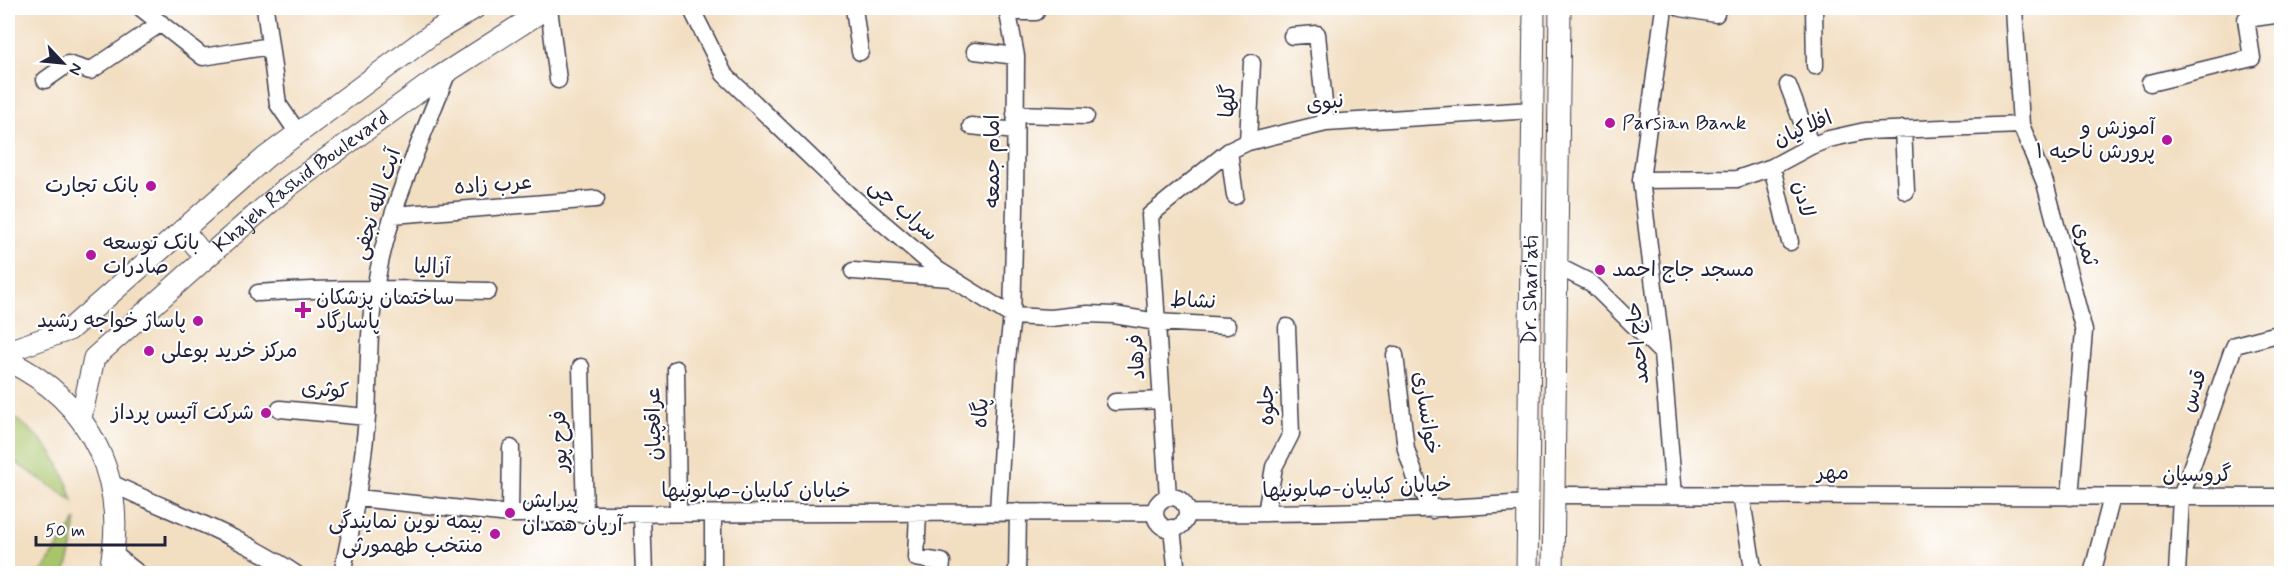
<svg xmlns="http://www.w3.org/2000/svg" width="2289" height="581" viewBox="0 0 2289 581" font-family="Mynerve,'Playpen Sans Arabic',sans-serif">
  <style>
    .green { fill: #a9c56b; stroke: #667453; stroke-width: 1.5 }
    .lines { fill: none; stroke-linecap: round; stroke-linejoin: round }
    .minor-casing { stroke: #413e4f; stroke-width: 19 }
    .major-casing { stroke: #413e4f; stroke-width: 23 }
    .minor { stroke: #fff; stroke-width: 16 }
    .major { stroke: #fff; stroke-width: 21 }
    .poi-dot { fill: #b5179e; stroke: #fff; stroke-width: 2 }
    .labels { text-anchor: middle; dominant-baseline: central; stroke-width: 4.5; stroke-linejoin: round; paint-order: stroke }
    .street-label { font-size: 21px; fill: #22223b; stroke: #fff }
    .poi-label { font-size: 21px; fill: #22223b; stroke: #fff; text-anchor: start }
  </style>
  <rect width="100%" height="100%" fill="#fff"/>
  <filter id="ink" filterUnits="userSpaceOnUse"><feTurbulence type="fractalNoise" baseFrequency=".0167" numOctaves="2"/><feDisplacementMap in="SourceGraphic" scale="12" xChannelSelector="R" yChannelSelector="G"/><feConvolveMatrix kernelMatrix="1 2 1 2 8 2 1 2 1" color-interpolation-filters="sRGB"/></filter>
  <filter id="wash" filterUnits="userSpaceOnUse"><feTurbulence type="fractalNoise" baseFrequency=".008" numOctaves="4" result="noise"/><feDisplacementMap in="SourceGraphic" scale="24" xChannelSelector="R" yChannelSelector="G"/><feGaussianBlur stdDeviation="1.35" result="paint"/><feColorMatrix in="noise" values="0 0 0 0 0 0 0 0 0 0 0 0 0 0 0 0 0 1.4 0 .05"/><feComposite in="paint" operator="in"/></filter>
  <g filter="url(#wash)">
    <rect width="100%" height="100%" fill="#f2dec1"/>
    <path class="green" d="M15,418C49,443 61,461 73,501L8,457V430Z
      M76,520L71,552L65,573H41Z"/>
  </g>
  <g filter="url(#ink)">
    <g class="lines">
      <g class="minor-casing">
        <path id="minor" d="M141,8L203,57L270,46
          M265,8L278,104L298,133
          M549,8L558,80
          M691,8L724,74L849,194L938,270L1012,316L1051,318L1088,314L1114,315L1157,322L1227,326
          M854,8L860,52
          M1664,8L1641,180L1662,353L1674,495
          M1681,8L1716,14L1717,8
          M1814,8L1815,66
          M2014,8L2021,125L2045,183L2084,331L2070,497
          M1009,12H1036
          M1292,36L1317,34L1326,123
          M975,51L1016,56
          M45,80L68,64L90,71L161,23
          M2150,83L2252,58L2246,19L2282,14
          M1788,85L1811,146
          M1015,114L1086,116
          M971,126L1015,131
          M1903,129L1906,191
          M1248,142L1252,63
          M1229,151L1235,196
          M1772,167L1790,242
          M1641,180L1737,179L1772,167L1811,146L1829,139L1865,131L2021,125
          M393,215L596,199
          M1557,266L1591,283L1662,353
          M853,271L950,278
          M258,293C335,287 411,289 488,291
          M1395,355L1406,449L1415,476L1432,510
          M581,367L585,514
          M676,369L678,513
          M1115,402L1162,400
          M280,409L367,417
          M111,483C173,513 239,535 296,574
          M1554,495L2282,497
          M1741,495L1754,574
          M1168,497L1150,215L1229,151L1248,142L1326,123L1532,110
          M1155 513a16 16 0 1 1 32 0a16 16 0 1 1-32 0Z
          M358,498L510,514L1155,512
          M918,512L916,558L942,562L941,574
          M998,512L1007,359L1012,316L1015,208L1016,56L1007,8
          M1187,513C1301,514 1414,511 1528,503
          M1266,513L1274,467L1291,434L1287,327
          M510,514L511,448
          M642,514L644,574
          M713,514V574
          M1172,528L1177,574
          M114,554L139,574
          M342,574C353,522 363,470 367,417C369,374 368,332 375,290C386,214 421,142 448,71
          M1017,574L1018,512
          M2092,574L2112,497
          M2177,574L2181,497L2232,352L2235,345L2282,333"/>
      </g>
      <g class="major-casing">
        <g id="major">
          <path d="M183,230L206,258"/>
          <path d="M8,351L69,330L266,157L436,31L475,8"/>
          <path d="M8,361C92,401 130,483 109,574"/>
          <path id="s1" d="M81,418L94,358L206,258L289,186L436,79L547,8"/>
          <path id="s2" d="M1527,574L1534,8"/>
          <path d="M1553,574L1560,8"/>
        </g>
      </g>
      <use href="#minor" class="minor"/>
      <use href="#major" class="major"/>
    </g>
  </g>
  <g class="poi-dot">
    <circle cx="1610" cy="123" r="6"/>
    <circle cx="2167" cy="140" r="6"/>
    <circle cx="151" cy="186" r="6"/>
    <circle cx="91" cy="255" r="6"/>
    <circle cx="1600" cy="270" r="6"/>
    <path d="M300 301h6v6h6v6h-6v6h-6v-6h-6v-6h6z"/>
    <circle cx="198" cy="321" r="6"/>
    <circle cx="149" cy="351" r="6"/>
    <circle cx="266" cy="413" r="6"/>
    <circle cx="510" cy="513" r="6"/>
    <circle cx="495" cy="534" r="6"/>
  </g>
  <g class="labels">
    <g class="street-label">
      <text transform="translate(1228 101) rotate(-87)">گلها</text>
      <text transform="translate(1325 103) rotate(-8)">نبوی</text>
      <text transform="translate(1803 129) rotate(-23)">افلاکیان</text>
      <text transform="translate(993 161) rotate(-90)">امام جمعه</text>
      <text stroke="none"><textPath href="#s1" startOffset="334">Khajeh Rashid Boulevard</textPath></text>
      <text transform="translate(493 185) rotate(-4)">عرب زاده</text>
      <text transform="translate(1803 199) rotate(77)">لادن</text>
      <text transform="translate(377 204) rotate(-72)">آیت الله نجفی</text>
      <text transform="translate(903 210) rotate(41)">سراب چی</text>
      <text transform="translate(2085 244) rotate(75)">ثمری</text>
      <text transform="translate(432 267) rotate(1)">آزالیا</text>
      <text stroke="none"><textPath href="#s2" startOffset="284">Dr. Shari'ati</textPath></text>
      <text transform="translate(1193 301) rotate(3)">نشاط</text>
      <text transform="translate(1638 343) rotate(-96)">حاج احمد</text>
      <text transform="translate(1137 357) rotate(-93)">فرهاد</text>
      <text transform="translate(325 390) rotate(5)">کوثری</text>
      <text transform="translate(2194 391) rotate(-71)">قدس</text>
      <text transform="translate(1267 405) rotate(-91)">جلوه</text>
      <text transform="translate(981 413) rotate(-86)">پگاه</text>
      <text transform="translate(1426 413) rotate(81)">خوانساری</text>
      <text transform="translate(654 424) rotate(-91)">عراقچیان</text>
      <text transform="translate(560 441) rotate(-92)">فرح پور</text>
      <text x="1833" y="473">مهر</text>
      <text x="2197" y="475">گروسیان</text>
      <text transform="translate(1357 488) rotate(-2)">خیابان کبابیان-صابونیها</text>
      <text x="756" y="491">خیابان کبابیان-صابونیها</text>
    </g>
    <g class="poi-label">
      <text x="1622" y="123">Parsian Bank</text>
      <text x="2155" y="128" text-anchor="end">آموزش و<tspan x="2155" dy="24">پرورش ناحیه ۱</tspan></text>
      <text x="139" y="186" text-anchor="end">بانک تجارت</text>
      <text x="103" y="243">بانک توسعه<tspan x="103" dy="24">صادرات</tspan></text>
      <text x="1612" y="270">مسجد جاج احمد</text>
      <text x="316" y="298">ساختمان پزشکان<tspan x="316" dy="24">پاسارگاد</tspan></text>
      <text x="186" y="321" text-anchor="end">پاساژ خواجه رشید</text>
      <text x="161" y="351">مرکز خرید بوعلی</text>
      <text x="254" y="413" text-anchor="end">شرکت آتیس پرداز</text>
      <text x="522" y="501">پیرایش<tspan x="522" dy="24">آریان همدان</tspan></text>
      <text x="483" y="522" text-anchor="end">بیمه نوین نمایندگی<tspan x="483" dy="24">منتخب طهمورثی</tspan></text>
    </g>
  </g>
  <rect width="2289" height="581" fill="none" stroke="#fff" stroke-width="30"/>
  <g transform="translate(63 63) rotate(116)" stroke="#ffffff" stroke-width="4.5" paint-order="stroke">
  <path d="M0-4.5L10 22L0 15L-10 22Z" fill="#22223b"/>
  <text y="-9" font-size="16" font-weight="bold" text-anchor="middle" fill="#22223b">N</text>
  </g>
  <path d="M36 536v9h129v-9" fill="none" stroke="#22223b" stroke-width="3"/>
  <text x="45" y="536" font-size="18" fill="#22223b" stroke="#ffffff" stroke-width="4.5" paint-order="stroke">50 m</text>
</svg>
